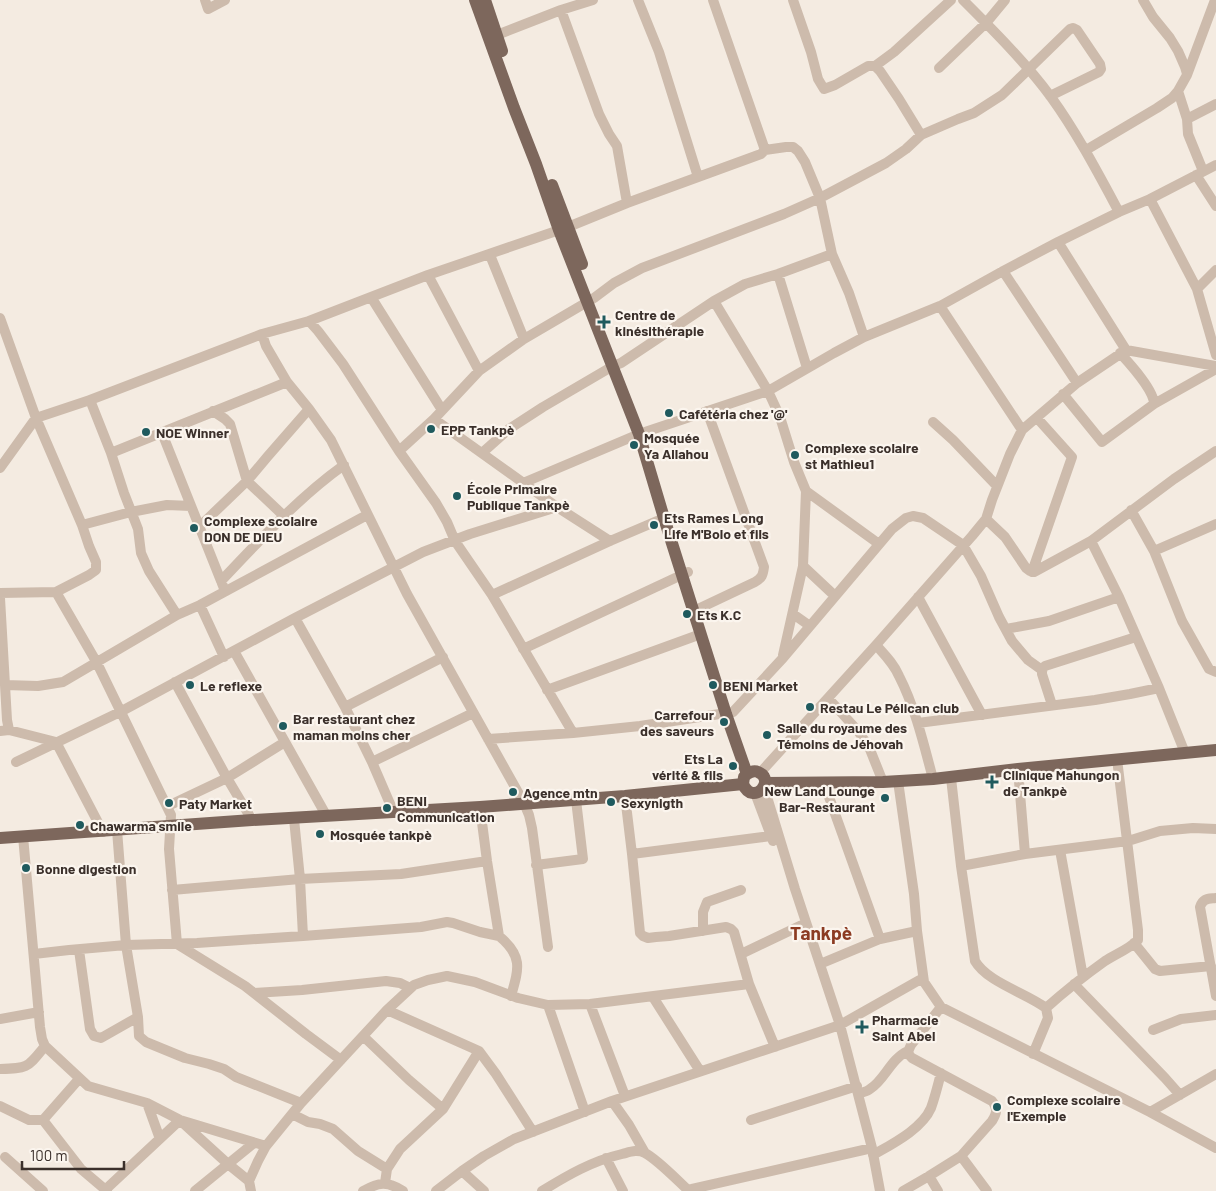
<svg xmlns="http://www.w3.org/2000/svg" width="1216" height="1191" viewBox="0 0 1216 1191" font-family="Barlow,sans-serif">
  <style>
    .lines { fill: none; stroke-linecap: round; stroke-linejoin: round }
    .minor { stroke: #cdbbac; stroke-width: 10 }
    .major { stroke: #7d675c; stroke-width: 12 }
    .poi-dot { fill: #1f5a5e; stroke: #fbf5ee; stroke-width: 2 }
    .labels { text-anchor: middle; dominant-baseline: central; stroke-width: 4.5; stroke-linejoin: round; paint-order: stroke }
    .poi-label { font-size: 14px; font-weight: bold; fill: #3b302b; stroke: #fbf5ee; text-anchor: start }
    .district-label { font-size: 19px; font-weight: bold; fill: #8c3b22; stroke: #fbf5ee }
  </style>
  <rect width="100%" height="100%" fill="#f4ebe1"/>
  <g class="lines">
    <path class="minor" d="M205,0L208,9L225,0
      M638,0L659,52L698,177
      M713,0L765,150
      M793,0L811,52L818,79L824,89L835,85L868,66H875L894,52L951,0
      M963,0C992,29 1026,63 1051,97C1077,133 1098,173 1119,212
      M1143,0L1153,17L1170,38L1178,51L1185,67L1187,74
      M561,10L599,114L609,134L617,146L627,203
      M491,34L497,35L561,10L593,0
      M875,66L880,71L899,99L921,135
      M939,68L986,23L1005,0
      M1178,91L1187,119L1188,134L1203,171
      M1187,119L1216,104
      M1086,150L1157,108L1172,98L1178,91L1187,75L1215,0
      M1196,175L1216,206
      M1150,199L1197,289L1216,355
      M1058,242L1126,350
      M490,255L524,339
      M1003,271L1077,383
      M778,274L807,368
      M428,275L479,371
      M1197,289L1216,270
      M371,297L442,410
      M714,301L768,391L780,417L794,462L806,491L803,566L783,655
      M940,306L1022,430
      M0,318L36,418L82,525L89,546L96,562V570L89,575L56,592L0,593
      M309,321L318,331L343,364L399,451L436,503L447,522L455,541L492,595L573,733
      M1063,394L1102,442L1154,404C1154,390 1130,364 1120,353
      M90,400L111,453L124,493L138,529L141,553L149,571L177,615
      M1154,404L1216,369
      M309,409L331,440L407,594L524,803L529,815L532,828L548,947
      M213,411L225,419L230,424L247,481L284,516
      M434,419L557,507L610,541
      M933,422L953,440L997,486
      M162,433L225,591
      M399,451L434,419L479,371L524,339L594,298L614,283L642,268L784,214L820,198L886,163L906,149L921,135L958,119L974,113L1002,95L1070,29L1073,28L1077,30L1100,64L1101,69L1099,72L1050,96
      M111,453L287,382
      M482,453L509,429L543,407L613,366L621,363L714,301L745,284L778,274L832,254
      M0,468L36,418L90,400L262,334L309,321L428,275L568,227L627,203L761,154L765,150L786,147H793L798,151L805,162L820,198L832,254L849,293L864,337
      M523,483L639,434L768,391L834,353L864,337L940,306L1003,271L1058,242L1119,212L1150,199L1216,165
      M806,491L879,544
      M1131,510L1154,551L1182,621L1209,669L1216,672
      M986,519L1005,537L1026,568L1030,571L1034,572L1091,541L1174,479L1216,451
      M82,525L131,512L167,505L191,506
      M199,527L247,481L268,456L309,409L287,382L266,346L262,334
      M1091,541L1119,597L1159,688L1185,753
      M1154,551L1216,524
      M803,566L835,596
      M1032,572L1072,457L1037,418
      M221,581C260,540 298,498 344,465
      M56,592L97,663L171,815L169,849L177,944L245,986L306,1034L341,1060
      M492,595L610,541L664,518
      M918,597L982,715
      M0,598L7,720L9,730L0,731
      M200,605L224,657
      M700,608L755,582C762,578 763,575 764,567L707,411
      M793,614L810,626
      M295,618L345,707L372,762L394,813
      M1006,629L1049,621L1119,597
      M876,645C885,655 894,664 899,676C915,707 924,745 933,779
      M523,649L688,572
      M234,651L326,815
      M175,682L227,778L252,820
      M5,685L38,686L63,682L177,615L200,605L367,515
      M547,690L701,634
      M828,698L858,731L869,747L883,782
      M1052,705L1042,674V670L1045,666L1136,637
      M345,707L443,657
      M918,723L1095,700L1130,694L1159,688
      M9,730L56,742L103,832
      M488,739L573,733L640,726L733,712L783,658L892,529L906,518L913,516L923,518L963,545L981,576L999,617L1012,641L1028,660L1042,670
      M16,762L120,712L295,618L423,552L470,534L557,507
      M372,762L473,713
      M1018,769L1025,854
      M760,773L876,645L972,536L986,519L992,500L1010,454L1022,430L1077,383L1126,350L1216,366
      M951,778L961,866L975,961C987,982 1026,993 1046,1008
      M824,783L880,939
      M764,787L795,889L840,1025L872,1148L880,1191
      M755,793L773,841
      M625,796L632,854L640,933L643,936L648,938L656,937L669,936L726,927L731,929L734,932L749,984L775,1047
      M168,806L227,778L285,742
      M480,807L487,861L499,936C523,956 519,968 511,996
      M294,819L300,879L303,936
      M117,830L126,945L138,1017L139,1036L146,1042L185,1058L209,1064L224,1069L236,1077L301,1103
      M23,836L40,1027L42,1039L45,1046L88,1086L147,1103L180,1120L266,1146
      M1060,850L1083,977
      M632,854L771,836
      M536,865L583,859L576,800
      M961,866L1025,854L1128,841L1160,831L1193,828L1216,829
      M172,890L300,879L401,874L487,861
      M1216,898C1208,899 1203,898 1200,907L1216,996
      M703,931V912L707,902L741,890
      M917,931L924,982L941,1007L1150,1112L1216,1148
      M1134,943L1155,969L1160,971L1211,966
      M79,950L90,1029L94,1036L101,1038L138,1017
      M34,954L69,950L126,945L197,943L303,936L421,927L447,922L453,923L480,932L499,936
      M741,954L806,923
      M820,964L880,939L917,931L914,894L898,781
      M1074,984L1165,1078L1180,1095
      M254,993L302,990L386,981L400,983L410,988
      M653,997L700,1071
      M590,1004L625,1096
      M548,1005L585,1112
      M941,1007L911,1045C908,1051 907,1053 912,1058L992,1101C998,1108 997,1113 992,1121L961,1156
      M387,1010L479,1051L496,1074L533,1132
      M0,1019L39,1012
      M1153,1030L1181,1019L1216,1015
      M363,1036L409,1080L443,1109
      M1033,1054L1048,1018L1046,1008C1065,991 1084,976 1105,961C1116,954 1129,949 1138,940V930L1117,759
      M0,1069C29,1068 27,1068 45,1046
      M858,1094C862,1092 867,1092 870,1089C885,1080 890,1059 908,1051
      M612,1101L629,1125L645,1153
      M147,1103L160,1139
      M0,1106L29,1120H43L79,1079
      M1150,1112L1216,1074
      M292,1114L308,1122L320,1124L333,1129L358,1151L387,1169
      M43,1120L81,1169L107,1191
      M751,1120L857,1086
      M183,1123L228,1164L249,1181
      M873,1155C892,1144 922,1129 931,1108C935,1097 938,1085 941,1073
      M5,1157L43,1191
      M606,1158L623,1191
      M462,1171L484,1191
      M929,1176L961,1156L987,1191
      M385,1183L387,1169L400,1149L443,1109L479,1051
      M104,1191L180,1120
      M195,1191L254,1143
      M251,1191L249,1181L258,1161L266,1146L301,1103L387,1010L414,985L428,980L447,976L475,982L518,998L548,1005L590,1004L749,984
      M363,1191C379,1182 387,1181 403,1191
      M436,1191L462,1171L484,1156L514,1139L612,1101L840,1025L923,978
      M542,1191C568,1175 592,1161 622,1154C630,1152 637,1149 645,1153C658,1160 677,1180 689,1191
      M690,1191L692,1189L872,1148
      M903,1191L929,1176L938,1191"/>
    <path class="major" d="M475,0L514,108L536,164L559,230L639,434L664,518L726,714L747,774L744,777L743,784C753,807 777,780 758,772C754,770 750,772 747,774
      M485,0L502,51
      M552,185L582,264
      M765,783L883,782L933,779L1018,769L1216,750
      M0,838L252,820L480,807L625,796L743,784"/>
  </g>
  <g class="poi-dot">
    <path d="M601.5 314.5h5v5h5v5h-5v5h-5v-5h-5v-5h5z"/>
    <circle cx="669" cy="413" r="5"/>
    <circle cx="431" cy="429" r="5"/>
    <circle cx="146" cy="432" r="5"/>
    <circle cx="634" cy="445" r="5"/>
    <circle cx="795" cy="455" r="5"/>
    <circle cx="457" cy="496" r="5"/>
    <circle cx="654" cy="525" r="5"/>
    <circle cx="194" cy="528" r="5"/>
    <circle cx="687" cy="614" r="5"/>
    <circle cx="190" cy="685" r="5"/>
    <circle cx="713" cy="685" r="5"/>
    <circle cx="810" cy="707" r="5"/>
    <circle cx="724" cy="722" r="5"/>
    <circle cx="283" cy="726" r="5"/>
    <circle cx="767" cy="735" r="5"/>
    <circle cx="733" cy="766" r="5"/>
    <path d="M989.5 774.5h5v5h5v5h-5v5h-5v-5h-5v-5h5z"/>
    <circle cx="513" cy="792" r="5"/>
    <circle cx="885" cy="798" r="5"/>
    <circle cx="611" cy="802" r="5"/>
    <circle cx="169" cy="803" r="5"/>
    <circle cx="387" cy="808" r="5"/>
    <circle cx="80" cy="825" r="5"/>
    <circle cx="320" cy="834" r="5"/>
    <circle cx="26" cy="868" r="5"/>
    <path d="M859.5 1019.5h5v5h5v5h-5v5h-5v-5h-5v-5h5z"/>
    <circle cx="997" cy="1107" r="5"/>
  </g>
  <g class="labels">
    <g class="poi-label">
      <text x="615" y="314">Centre de<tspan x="615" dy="16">kinésithérapie</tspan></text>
      <text x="679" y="413">Cafétéria chez '@'</text>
      <text x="441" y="429">EPP Tankpè</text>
      <text x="156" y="432">NOE Winner</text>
      <text x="644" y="437">Mosquée<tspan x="644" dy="16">Ya Allahou</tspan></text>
      <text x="805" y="447">Complexe scolaire<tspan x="805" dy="16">st Mathieu1</tspan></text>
      <text x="467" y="488">École Primaire<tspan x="467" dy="16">Publique Tankpè</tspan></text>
      <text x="664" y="517">Ets Rames Long<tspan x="664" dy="16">Life M'Bolo et fils</tspan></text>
      <text x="204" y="520">Complexe scolaire<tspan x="204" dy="16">DON DE DIEU</tspan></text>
      <text x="697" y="614">Ets K.C</text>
      <text x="200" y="685">Le reflexe</text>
      <text x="723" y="685">BENI Market</text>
      <text x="820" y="707">Restau Le Pélican club</text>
      <text x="714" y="714" text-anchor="end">Carrefour<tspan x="714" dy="16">des saveurs</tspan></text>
      <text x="293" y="718">Bar restaurant chez<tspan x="293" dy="16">maman moins cher</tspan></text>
      <text x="777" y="727">Salle du royaume des<tspan x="777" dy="16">Témoins de Jéhovah</tspan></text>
      <text x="723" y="758" text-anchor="end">Ets La<tspan x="723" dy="16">vérité &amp; fils</tspan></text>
      <text x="1003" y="774">Clinique Mahungon<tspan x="1003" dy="16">de Tankpè</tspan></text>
      <text x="875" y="790" text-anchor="end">New Land Lounge<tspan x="875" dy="16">Bar-Restaurant</tspan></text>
      <text x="523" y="792">Agence mtn</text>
      <text x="397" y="800">BENI<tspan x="397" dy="16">Communication</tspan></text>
      <text x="621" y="802">Sexynigth</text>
      <text x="179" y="803">Paty Market</text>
      <text x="90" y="825">Chawarma smile</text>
      <text x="330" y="834">Mosquée tankpè</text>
      <text x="36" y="868">Bonne digestion</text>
      <text x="872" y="1019">Pharmacie<tspan x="872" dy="16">Saint Abel</tspan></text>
      <text x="1007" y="1099">Complexe scolaire<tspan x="1007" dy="16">l'Exemple</tspan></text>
    </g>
    <g class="district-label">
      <text x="821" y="932">Tankpè</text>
    </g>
  </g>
  <path d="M22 1161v8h102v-8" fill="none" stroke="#3b302b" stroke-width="2.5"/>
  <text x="30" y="1161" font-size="15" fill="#3b302b" stroke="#fbf5ee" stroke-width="4" paint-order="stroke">100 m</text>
</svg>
